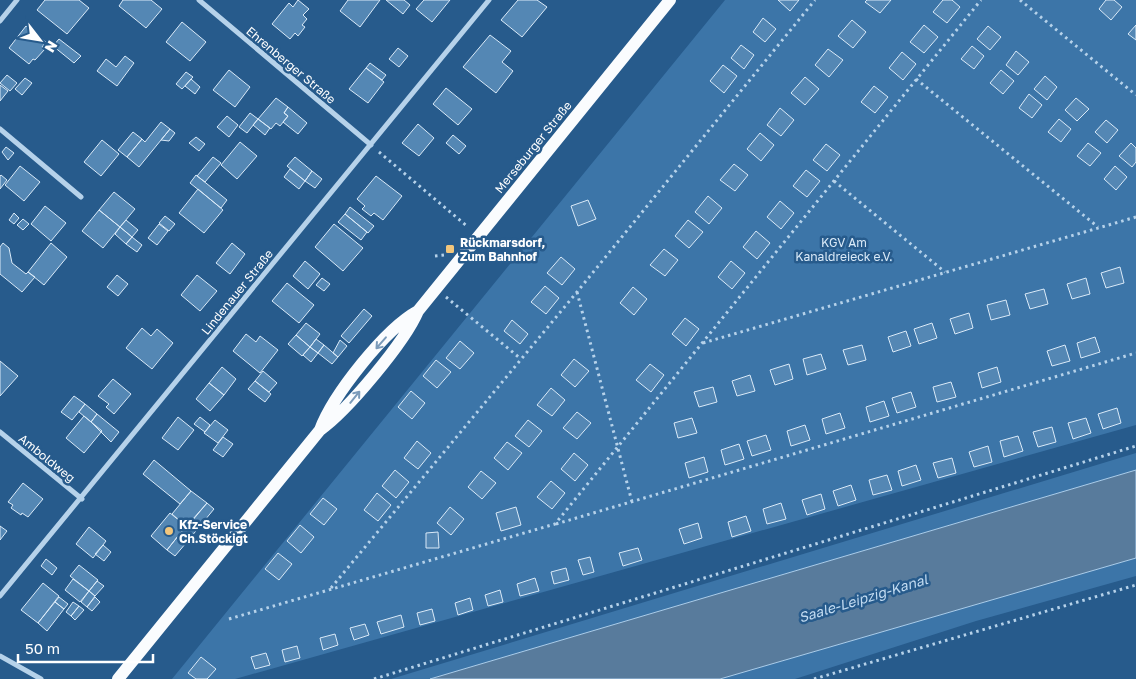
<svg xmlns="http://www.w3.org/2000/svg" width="1136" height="679" viewBox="0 0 1136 679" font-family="'Golos Text',sans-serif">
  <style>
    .green { fill: #3c75a8 }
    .water { fill: #587b9c; stroke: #abcdea }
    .building { fill: #5487b4; stroke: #daeaf8 }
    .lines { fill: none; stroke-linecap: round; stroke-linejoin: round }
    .path { stroke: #b6d2ea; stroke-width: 3; stroke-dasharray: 2.5 4; stroke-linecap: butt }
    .minor { stroke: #b6d2ea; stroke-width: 5 }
    .primary { stroke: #fafcfe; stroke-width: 12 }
    .oneway { stroke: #7b9bba }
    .poi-dot { fill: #f2c67c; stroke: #275b8c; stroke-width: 2 }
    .labels { text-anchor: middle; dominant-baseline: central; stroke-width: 5; stroke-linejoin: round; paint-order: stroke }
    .street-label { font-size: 12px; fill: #fff; stroke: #275b8c }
    .poi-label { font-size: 12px; font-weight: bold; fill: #fff; stroke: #275b8c; text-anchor: start }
    .park-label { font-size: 12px; fill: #daeaf8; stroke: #275b8c }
    .water-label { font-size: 14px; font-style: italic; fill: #c2dbf1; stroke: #275b8c }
  </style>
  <rect width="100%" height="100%" fill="#275b8c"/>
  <path class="green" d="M725,0H1136V425L235,679H172Z
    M1136,453V470L430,679H391Z
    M1136,558V576L976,621L795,679H720Z"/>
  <path class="water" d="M1136,470V558L720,679H430Z"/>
  <path class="building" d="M45,0H79L89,8L67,34L37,10Z
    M123,0H151L162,9L146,28L119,6Z
    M298,0L309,9L303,15L307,19L302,25L305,27L298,36L295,33L290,39L272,24L289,3L293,7Z
    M348,0H380L360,27L340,11Z
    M386,0H404L410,5L403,14Z
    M424,0H450L432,22L416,9Z
    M518,0H537L547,7L522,37L501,20Z
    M778,0H799L790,11Z
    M867,0H891L880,13L865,2Z
    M943,0H952L960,7L947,23L933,12Z
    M1106,0H1114L1122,7L1111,20L1099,9Z
    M763,18L776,29L765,42L753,32Z
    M852,20L866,32L853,48L838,36Z
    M182,22L206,42L190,61L166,42Z
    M924,25L938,37L924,53L910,42Z
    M1136,25V40L1128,34Z
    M26,26L46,42L42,47L45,49L35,60L33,59L29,64L9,48Z
    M988,26L1001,37L990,50L977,39Z
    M490,35L511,51L502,62L513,71L496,93L463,67Z
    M59,39L81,56L74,63L53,46Z
    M741,45L754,55L744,69L731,58Z
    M972,46L984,56L974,69L961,59Z
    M398,48L408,56L399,67L389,59Z
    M828,49L843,60L829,77L815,65Z
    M1016,51L1029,62L1018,75L1006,65Z
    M902,52L916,64L903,80L889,68Z
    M125,56L134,63L117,86L97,71L106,59L116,67Z
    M370,63L386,75L382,80L366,68Z
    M723,65L737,76L724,93L710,81Z
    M366,68L384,82L368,103L349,89Z
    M229,70L250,87L235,107L213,90Z
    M1001,70L1014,81L1003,94L990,83Z
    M186,72L193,77L182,89L176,84Z
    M7,75L17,83L10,91L0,83Z
    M1045,76L1057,87L1047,100L1034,89Z
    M805,77L819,89L805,105L791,93Z
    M25,78L32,83L22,95L15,89Z
    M191,79L200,87L195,94L185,86Z
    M0,85L8,91L0,101Z
    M874,86L888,97L875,113L861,102Z
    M446,88L472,109L458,125L433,104Z
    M1029,94L1042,105L1032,118L1019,108Z
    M276,98L288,107L284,113L288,116L280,126L276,123L271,129L258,119Z
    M1076,98L1089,109L1077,121L1065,110Z
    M288,107L307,123L298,134L283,122L288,116L284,113Z
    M780,108L794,120L781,136L767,125Z
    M250,113L258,119L247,133L239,127Z
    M227,116L238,125L229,137L217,127Z
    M258,119L270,128L265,135L253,125Z
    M1059,119L1071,129L1061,142L1048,132Z
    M1106,120L1118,130L1107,143L1095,132Z
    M161,122L170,129L139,167L127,157L142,139L145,142Z
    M418,124L434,138L419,156L402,143Z
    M170,129L175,133L169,141L161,140Z
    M133,132L142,139L127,157L118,150Z
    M760,133L774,145L761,161L747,149Z
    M453,135L466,146L459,154L446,143Z
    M196,137L205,144L199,151L189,143Z
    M102,140L119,154L101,176L84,162Z
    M240,142L257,156L237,179L221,165Z
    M1088,143L1101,153L1090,166L1077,156Z
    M1131,143L1136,148V162L1132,167L1119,156Z
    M826,144L840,155L827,171L813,160Z
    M6,147L14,153L8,160L2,152Z
    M213,157L221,163L205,182L197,176Z
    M295,157L312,171L305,181L287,166Z
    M734,164L748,175L735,191L720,180Z
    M20,166L40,182L24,201L5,185Z
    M1115,166L1127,177L1116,190L1104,179Z
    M290,169L305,181L299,189L284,177Z
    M806,170L820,181L807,197L793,186Z
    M312,171L322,179L315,188L305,181Z
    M1,175L7,180L0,189V176Z
    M196,175L227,200L221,208L190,183Z
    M376,176L402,196L383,220L374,213L371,216L362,209L365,206L357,199Z
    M198,189L223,210L204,233L179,213Z
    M114,192L135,209L120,227L99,210Z
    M708,196L722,208L709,224L695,212Z
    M588,200L596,219L578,226L571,206Z
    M780,201L794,213L781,229L767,217Z
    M45,206L66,223L51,241L31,224Z
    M350,207L374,226L368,233L345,214Z
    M99,210L120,227L103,248L82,231Z
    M14,213L19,218L14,224L9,220Z
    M345,214L367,232L361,240L338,222Z
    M165,216L175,224L169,231L159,223Z
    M23,219L29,224L23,230L17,225Z
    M126,220L138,230L132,237L120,227Z
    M688,220L703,232L689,248L675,236Z
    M159,224L168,231L157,245L148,238Z
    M334,224L363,248L343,271L315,247Z
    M120,227L132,237L126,244L115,234Z
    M756,231L770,243L757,259L743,247Z
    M132,237L142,245L137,252L126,244Z
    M3,243L9,248L12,263L26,274L28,272L35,277L22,292L0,274V247Z
    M51,243L67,257L44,285L28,272Z
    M232,243L245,254L230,274L216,263Z
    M664,249L678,260L665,276L650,265Z
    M561,257L575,269L562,285L547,273Z
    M305,261L320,274L308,289L293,276Z
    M731,261L745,273L732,289L718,277Z
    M1120,267L1124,283L1106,288L1101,273Z
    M117,275L128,284L118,296L107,287Z
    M197,275L217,291L200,311L181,295Z
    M322,278L330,284L324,291L316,285Z
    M1086,278L1090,294L1072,299L1067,284Z
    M287,283L314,305L299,323L272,301Z
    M545,286L559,298L546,314L531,302Z
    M633,287L647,299L634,315L620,303Z
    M1044,289L1048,304L1030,309L1025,294Z
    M1006,300L1010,315L991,320L987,305Z
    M364,309L372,316L349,343L341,336Z
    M969,313L973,328L955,334L950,319Z
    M685,318L699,329L686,346L672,334Z
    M512,320L528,334L520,344L504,331Z
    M306,323L320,334L310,347L296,335Z
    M932,323L937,338L919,344L914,329Z
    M142,328L151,336L157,329L173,343L152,369L126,348Z
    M906,331L911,346L893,352L888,337Z
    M246,334L256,342L260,336L278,350L260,373L233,351Z
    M296,335L310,347L302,356L288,344Z
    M1095,337L1100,352L1081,358L1077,343Z
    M316,339L324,345L318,353L310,347Z
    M340,340L347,346L338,357L333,353Z
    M460,341L474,353L460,369L446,358Z
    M324,345L338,357L332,364L318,353Z
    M862,345L866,360L848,365L843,350Z
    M1065,345L1070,361L1052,366L1047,351Z
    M310,347L318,353L311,362L303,355Z
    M821,354L826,369L807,375L803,359Z
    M574,359L589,371L575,387L561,375Z
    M436,360L451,372L437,388L423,376Z
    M0,361L18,376L0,396Z
    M650,364L664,375L651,392L636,380Z
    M789,364L793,379L775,385L770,370Z
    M222,367L236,379L224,395L209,383Z
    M997,367L1001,382L982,388L978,373Z
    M263,371L277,383L269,392L255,381Z
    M750,375L755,391L737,396L732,381Z
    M113,379L131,394L114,414L106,407L109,404L98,396Z
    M255,381L271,394L265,402L248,389Z
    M951,382L956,397L937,402L933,387Z
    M209,383L224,395L210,411L196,399Z
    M713,387L717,402L699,407L694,392Z
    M551,388L565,400L552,416L537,405Z
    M411,391L425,403L412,419L398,407Z
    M911,392L916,407L897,413L892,398Z
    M74,396L85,404L72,420L61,412Z
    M884,401L889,416L870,422L866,407Z
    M85,404L97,414L91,422L79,412Z
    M1117,408L1121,423L1103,429L1098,414Z
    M577,412L591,423L577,439L563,428Z
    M840,413L845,428L826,434L822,419Z
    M97,414L119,432L111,442L91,422Z
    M84,416L102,431L84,453L66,438Z
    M178,417L194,430L178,450L162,438Z
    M200,417L210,425L205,432L194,424Z
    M692,418L697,433L678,438L674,423Z
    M1086,418L1091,433L1073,439L1068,423Z
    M215,420L228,430L218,443L204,433Z
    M528,420L542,431L529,447L515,436Z
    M805,425L810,440L791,446L787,431Z
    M1052,427L1056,442L1038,447L1033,432Z
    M766,435L771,450L752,456L747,441Z
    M1018,436L1023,451L1004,457L1000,441Z
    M223,437L233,444L223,457L213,450Z
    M417,441L431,453L418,469L404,458Z
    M507,442L522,453L508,470L494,458Z
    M739,444L744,459L725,465L721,450Z
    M988,446L992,462L974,467L969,452Z
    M574,453L588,465L575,481L561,469Z
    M704,457L708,472L689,478L685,463Z
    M952,458L956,473L938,478L933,463Z
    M154,460L191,491L180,504L143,474Z
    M916,465L921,480L902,486L898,471Z
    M395,470L409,482L396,498L382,486Z
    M481,471L496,483L482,499L468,487Z
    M887,475L892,490L873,495L869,480Z
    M551,481L565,493L552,509L537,497Z
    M23,483L43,499L28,517L22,513L21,515L11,508L13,505L8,502Z
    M851,485L856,500L838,506L833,491Z
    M191,491L207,503L187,527L172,514Z
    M377,493L391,505L378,521L364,510Z
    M821,494L825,509L807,515L802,500Z
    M323,498L337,509L324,525L310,514Z
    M207,503L214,509L186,543L178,536Z
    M781,503L786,519L767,524L763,509Z
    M450,507L464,519L451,535L437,523Z
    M516,507L521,525L501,531L496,513Z
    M170,513L186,526L167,550L151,536Z
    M746,516L751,531L732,537L728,522Z
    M698,523L702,538L684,544L679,529Z
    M300,525L314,537L301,553L287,541Z
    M0,526L7,531L0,540Z
    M89,527L106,541L93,558L76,544Z
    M438,532L439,548H426V533Z
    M178,536L186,543L175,556L167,550Z
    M103,545L111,552L104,561L95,554Z
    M638,548L642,560L623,566L619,553Z
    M278,553L292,564L279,580L265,569Z
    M590,557L594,572L583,575L578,560Z
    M46,559L57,568L52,575L41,566Z
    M79,565L98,580L89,591L70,576Z
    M566,568L569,580L554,584L551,572Z
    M535,578L539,591L520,596L517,584Z
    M73,579L89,591L80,602L65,590Z
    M97,581L104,586L95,596L89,591Z
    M43,583L59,596L38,623L21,610Z
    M500,590L503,602L488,606L485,595Z
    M89,591L95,596L87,607L81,602Z
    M59,597L68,604L64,609L55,602Z
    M95,597L100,602L92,611L87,607Z
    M470,598L473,610L458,615L455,603Z
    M55,602L64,609L47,631L38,623Z
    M73,602L79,606L71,616L66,612Z
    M79,606L84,610L75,620L71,616Z
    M432,609L435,621L420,625L417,613Z
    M401,615L404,627L381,634L377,622Z
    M365,624L369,635L354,640L350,628Z
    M335,634L338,645L323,650L320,638Z
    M297,646L300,658L285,662L282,650Z
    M266,653L270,665L255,669L251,657Z
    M201,657L216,669L207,679H196L188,673Z"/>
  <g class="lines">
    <path class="path" d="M1020,0L1136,95
      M916,79L1098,227
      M379,152L468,227
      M834,181L945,272
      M435,256L444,255
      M577,292L632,502
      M446,297L521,359
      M703,343L1136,217
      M556,524L1136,353
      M331,588L577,292L815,0
      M229,619L555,524L981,0
      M374,679L1136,446
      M814,679L1136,585"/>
    <path class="minor" d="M199,0L371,145
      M0,21L17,0
      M0,129L81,197
      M0,432L82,499
      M0,596L489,0
      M0,656L41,679"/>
    <path class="primary" d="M320,430C333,395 385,329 418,311
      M118,679L320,430C347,411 405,342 418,311L670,0"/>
  </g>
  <defs><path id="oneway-shaft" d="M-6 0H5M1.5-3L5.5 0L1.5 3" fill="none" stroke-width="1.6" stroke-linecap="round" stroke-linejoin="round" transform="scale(1.25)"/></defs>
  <g class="oneway">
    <use href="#oneway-shaft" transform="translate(381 343) rotate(131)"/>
    <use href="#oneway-shaft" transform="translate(355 397) rotate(-51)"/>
  </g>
  <g class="poi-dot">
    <rect x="445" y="244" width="10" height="10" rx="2.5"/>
    <circle cx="169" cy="531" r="5"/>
  </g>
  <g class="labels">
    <g class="street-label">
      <text transform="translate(291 65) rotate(40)">Ehrenberger Straße</text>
      <text transform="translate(533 147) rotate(-51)">Merseburger Straße</text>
      <text transform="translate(237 292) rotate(-51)">Lindenauer Straße</text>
      <text transform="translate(47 458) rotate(39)">Amboldweg</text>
    </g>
    <g class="poi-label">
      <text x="460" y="242">Rückmarsdorf,<tspan x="460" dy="14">Zum Bahnhof</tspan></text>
      <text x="179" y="524">Kfz-Service<tspan x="179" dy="14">Ch.Stöckigt</tspan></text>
    </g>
    <g class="park-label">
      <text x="844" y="242">KGV Am<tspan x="844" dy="14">Kanaldreieck e.V.</tspan></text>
    </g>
    <g class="water-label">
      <text transform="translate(863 598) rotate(-17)">Saale-Leipzig-Kanal</text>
    </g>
  </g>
  <g transform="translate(40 40) rotate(121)" stroke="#275b8c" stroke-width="4" paint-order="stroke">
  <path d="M0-4L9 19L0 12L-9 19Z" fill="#ffffff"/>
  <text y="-8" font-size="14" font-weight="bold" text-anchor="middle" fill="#ffffff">N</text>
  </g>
  <path d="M18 654v8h135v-8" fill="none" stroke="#ffffff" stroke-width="2.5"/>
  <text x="25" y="654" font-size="15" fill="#ffffff" stroke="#275b8c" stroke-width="4" paint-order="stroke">50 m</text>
</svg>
